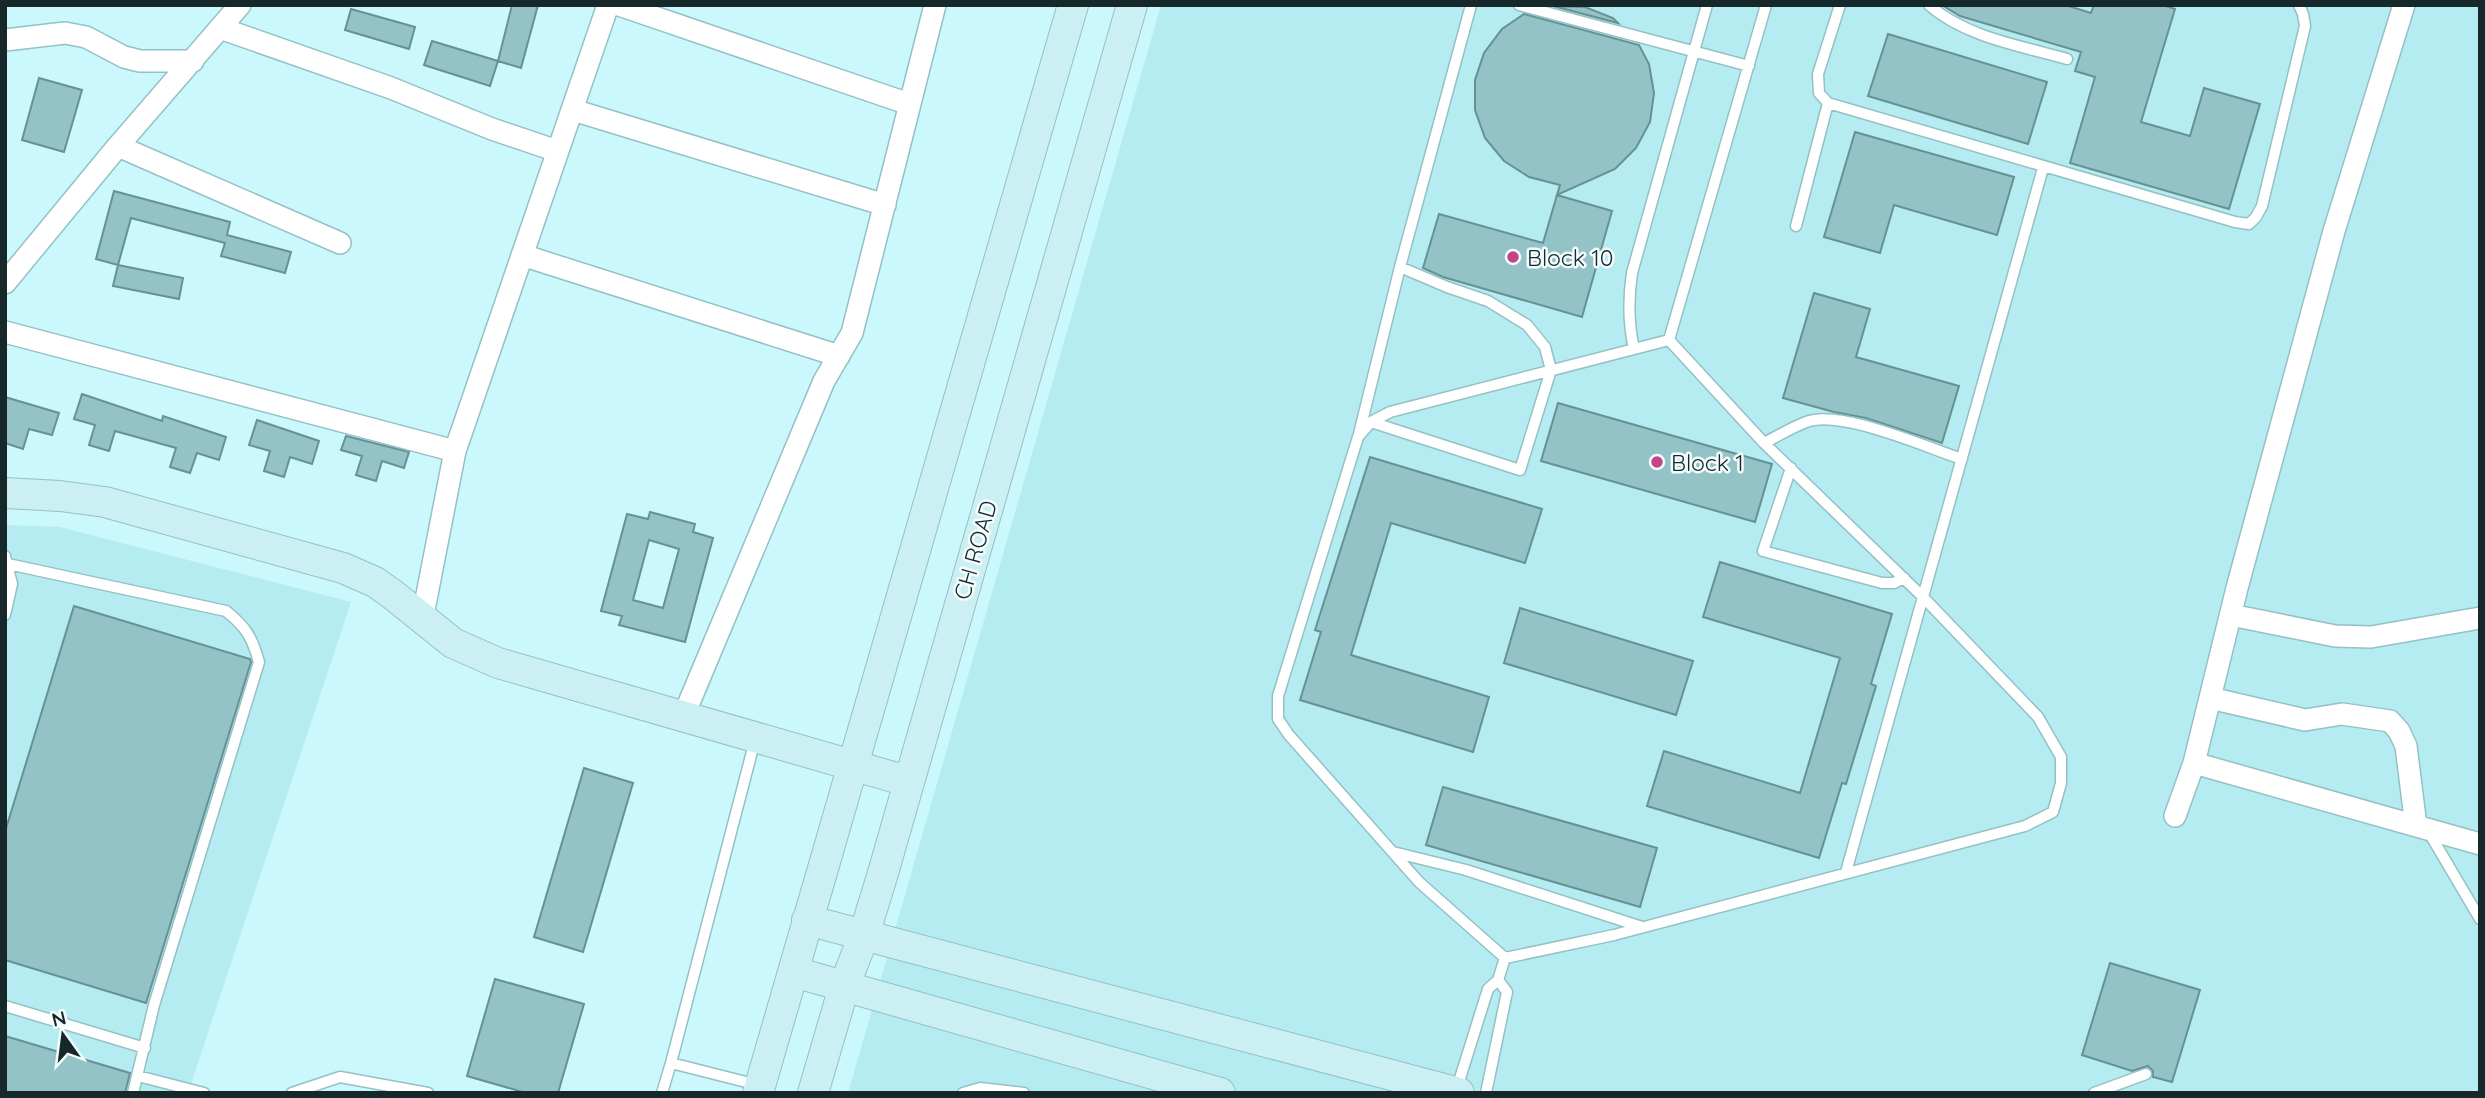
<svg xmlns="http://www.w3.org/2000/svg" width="2485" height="1098" viewBox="0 0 2485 1098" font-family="Quicksand,sans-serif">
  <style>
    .built { fill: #b4ecf1 }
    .building { fill: #93c3c6; stroke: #669195; stroke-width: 2; fill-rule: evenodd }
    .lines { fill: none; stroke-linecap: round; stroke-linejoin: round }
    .lane-casing { stroke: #94c1c5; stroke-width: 13 }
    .street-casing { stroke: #94c1c5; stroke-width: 24 }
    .secondary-casing { stroke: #94c1c5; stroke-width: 32 }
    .lane { stroke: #fff; stroke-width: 10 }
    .street { stroke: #fff; stroke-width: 21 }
    .secondary { stroke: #cbeff2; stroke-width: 30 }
    .poi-dot { fill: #c74389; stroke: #f4fdfe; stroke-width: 2.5 }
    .labels { text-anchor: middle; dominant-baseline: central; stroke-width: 5; stroke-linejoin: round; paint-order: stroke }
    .poi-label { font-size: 23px; fill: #16282a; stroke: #f4fdfe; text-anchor: start }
    .street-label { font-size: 23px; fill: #16282a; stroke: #f4fdfe }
  </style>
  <rect width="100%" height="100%" fill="#caf8fc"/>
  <path class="built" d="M1161,5H2480V1093H848Z
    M5,525L60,527L351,602L188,1093H5Z"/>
  <path class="building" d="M512,5H538L521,68L498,61Z
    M1942,5H2065L2091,13L2094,5H2163L2175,9L2141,122L2190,136L2204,88L2260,104L2229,209L2070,163L2095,77L2075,71L2081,52L1960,16Z
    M1553,6L1585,7L1613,18L1618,23Z
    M351,9L415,27L409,49L345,30Z
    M1524,14L1639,45L1649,64L1654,93L1650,122L1636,148L1615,169L1557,195L1560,185L1529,177L1504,161L1485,138L1475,110V80L1484,53L1502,29Z
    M1888,34L2047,82L2028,144L1868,96Z
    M432,41L498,61L490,86L424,65Z
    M39,78L82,90L64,152L22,140Z
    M1855,132L2014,177L1997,235L1894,205L1880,253L1824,237Z
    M114,191L230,222L227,235L291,252L285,273L221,256L225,243L131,218L118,265L96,259Z
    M1557,195L1612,211L1582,317L1443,277L1423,268L1439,214L1543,243Z
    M118,265L183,278L179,299L113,286Z
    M1814,293L1870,309L1856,357L1959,386L1942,443L1866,418L1834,412L1783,398Z
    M82,394L162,421L163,416L226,437L219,460L197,453L190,473L170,467L176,448L115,431L109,451L89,445L95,425L74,419Z
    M5,397L59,413L52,435L29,429L23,449L5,443Z
    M1558,403L1772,464L1755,522L1541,461Z
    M257,420L319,441L312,464L290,457L284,477L264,471L270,451L249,445Z
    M346,436L409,452L404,468L382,461L376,481L356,475L362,456L341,450Z
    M1370,457L1542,509L1525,563L1391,523L1351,655L1489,697L1473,752L1300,700L1321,632L1315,630Z
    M650,512L695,524L693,532L713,538L685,642L619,625L622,616L601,611L627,514L648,519ZM649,540L679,549L663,608L633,600Z
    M1720,562L1892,614L1871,684L1876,686L1846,784L1842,783L1819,858L1647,806L1664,751L1800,793L1840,658L1703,617Z
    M74,606L250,659L251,662L146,1003L5,960V832Z
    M1520,608L1693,661L1676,715L1504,663Z
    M584,768L633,783L583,952L534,937Z
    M1443,787L1657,848L1640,907L1426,845Z
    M2110,963L2200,990L2172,1082L2153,1077V1071L2148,1066L2132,1071L2082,1055Z
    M495,979L584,1004L558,1093H526L467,1076Z
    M5,1036L130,1073L125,1093H5Z"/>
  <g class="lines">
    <g class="lane-casing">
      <path id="lane" d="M1519,5L1749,66
        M1840,5L1818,74L1819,93L1828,103L2235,222L2249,224L2256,217L2262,206L2305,26L2303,14L2299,5
        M1929,5C1965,37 2022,46 2067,59
        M1796,226L1828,103
        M1634,349C1628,322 1628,299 1632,273L1707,5
        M1371,422L1520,470L1551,370L1545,347L1527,325L1488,301L1447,287L1400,267
        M1359,434L1400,267L1471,5
        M1764,443C1778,436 1794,426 1809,421C1845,411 1925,447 1962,459
        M1791,468L1763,551L1882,583H1894L1904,578
        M5,556L12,584L5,615
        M8,564L226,611C246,627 252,637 259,662L154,1005L133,1093
        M2428,831L2480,919
        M1393,852L1466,870L1642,927
        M1846,872L2043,168
        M1505,958L1614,935L2025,826L2053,812L2061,783V757L2038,717L1923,597L1764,443L1669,340
        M5,1006L145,1048
        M671,1063L755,740
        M138,1076L204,1093
        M1456,1091L1488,989L1498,980L1505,958L1419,882L1289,735L1278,719V696L1358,437L1371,422L1390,412L1669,340L1766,5
        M292,1093L340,1077L428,1093
        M662,1093L671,1063L758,1085
        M963,1093L980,1088L1024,1093
        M1486,1093L1507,992L1498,980
        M2094,1093L2146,1074"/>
    </g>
    <g class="street-casing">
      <path id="street" d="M619,5L909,104
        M220,28L391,88L492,129L557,151
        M5,40L65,33L86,37L124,57L140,61H193
        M573,110L885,205
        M118,146L340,243
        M522,255L839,356
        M5,283L118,146L240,5
        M5,332L455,451
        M2231,615L2335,636L2371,637L2480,618
        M422,620L455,451L608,5
        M2210,698L2305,720L2342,714L2390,721L2399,731L2406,746L2416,826
        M683,717L824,381L852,333L935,5
        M2194,763L2480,844
        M2175,816L2194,763L2237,588L2334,231L2404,5"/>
    </g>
    <g class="secondary-casing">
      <path id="secondary" d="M5,493L60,496L105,502L343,568L375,582L392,594L453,643L498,663L907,781
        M807,920L1459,1093
        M794,972L1220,1093
        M758,1093L1073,5
        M813,1093L844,987L864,935L883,873L1132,5"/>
    </g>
    <use href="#lane" class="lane"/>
    <use href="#street" class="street"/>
    <use href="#secondary" class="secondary"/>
  </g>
  <g class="poi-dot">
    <circle cx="1513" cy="257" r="7"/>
    <circle cx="1657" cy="462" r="7"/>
  </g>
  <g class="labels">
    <g class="poi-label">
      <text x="1527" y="257">Block 10</text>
      <text x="1671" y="462">Block 1</text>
    </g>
    <g class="street-label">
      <text transform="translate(975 550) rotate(-74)">CH ROAD</text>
    </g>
  </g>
  <rect width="2485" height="1098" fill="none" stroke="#16282a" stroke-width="14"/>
  <g transform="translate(63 1035) rotate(346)" stroke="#f4fdfe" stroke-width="5" paint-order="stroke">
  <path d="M0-5L12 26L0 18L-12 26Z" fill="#16282a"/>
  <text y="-10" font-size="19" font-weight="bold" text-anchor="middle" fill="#16282a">N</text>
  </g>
</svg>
